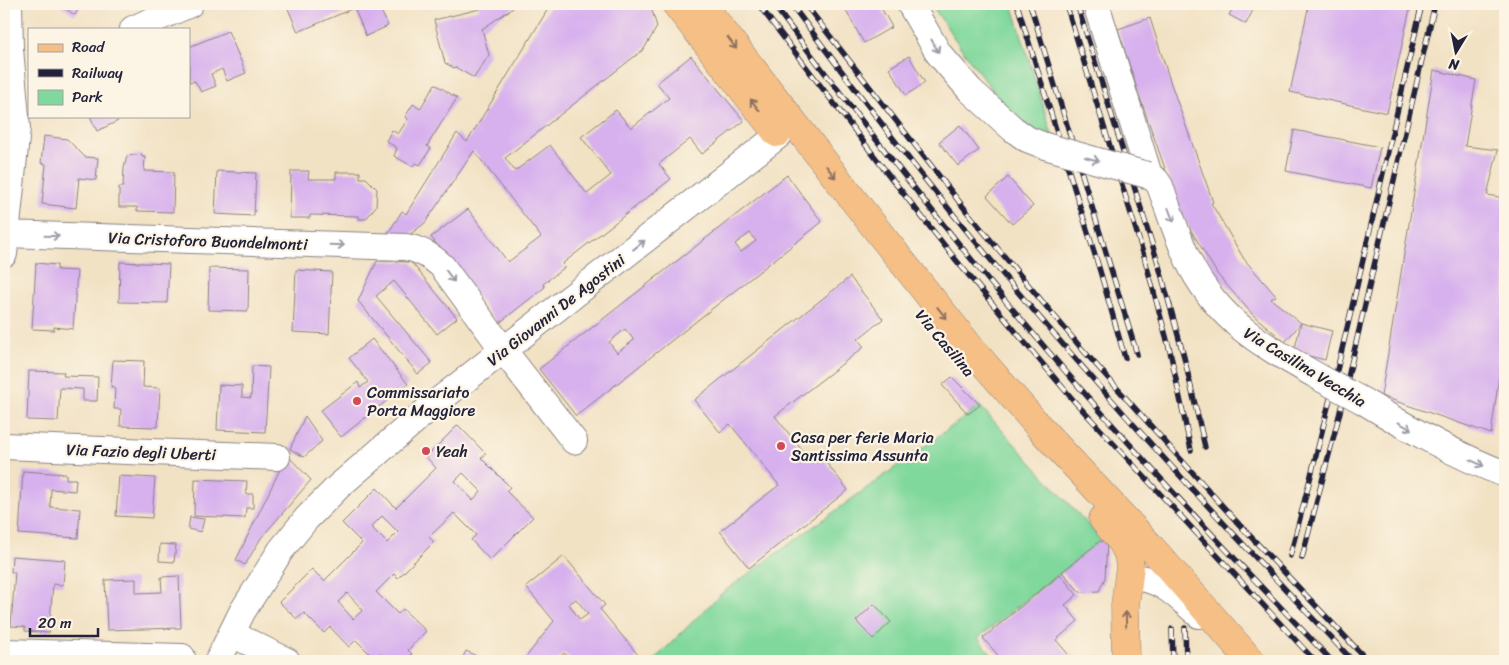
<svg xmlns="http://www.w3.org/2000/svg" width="1509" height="665" viewBox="0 0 1509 665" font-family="Sriracha,sans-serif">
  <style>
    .green { fill: #80d89c; stroke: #517d6c }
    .building { fill: #d7b0ee; fill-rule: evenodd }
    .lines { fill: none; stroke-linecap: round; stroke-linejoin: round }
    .minor-casing { stroke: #8a8280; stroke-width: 28 }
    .major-casing { stroke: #8a8280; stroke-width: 29 }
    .minor { stroke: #fff; stroke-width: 26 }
    .major { stroke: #f5bf86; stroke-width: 28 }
    .rail-casing { stroke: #22223b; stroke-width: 5.5 }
    .rail { stroke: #fcf5e5; stroke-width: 4; stroke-dasharray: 11; stroke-linecap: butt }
    .minor-bridge-casing { stroke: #8a8280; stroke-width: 28; stroke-linecap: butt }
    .minor-bridge { stroke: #fff; stroke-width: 26 }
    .oneway { stroke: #8c7060 }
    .oneway2 { stroke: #9c9ca7 }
    .poi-dot { fill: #d1495b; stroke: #fcf5e5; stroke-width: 2 }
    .labels { text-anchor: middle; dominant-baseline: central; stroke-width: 4.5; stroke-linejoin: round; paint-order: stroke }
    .street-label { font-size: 16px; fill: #22223b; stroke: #fcf5e5 }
    .poi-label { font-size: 16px; fill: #22223b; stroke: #fcf5e5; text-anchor: start }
  </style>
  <rect width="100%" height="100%" fill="#fcf5e5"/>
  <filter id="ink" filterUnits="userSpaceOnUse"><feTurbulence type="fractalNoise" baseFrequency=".02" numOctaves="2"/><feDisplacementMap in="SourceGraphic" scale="10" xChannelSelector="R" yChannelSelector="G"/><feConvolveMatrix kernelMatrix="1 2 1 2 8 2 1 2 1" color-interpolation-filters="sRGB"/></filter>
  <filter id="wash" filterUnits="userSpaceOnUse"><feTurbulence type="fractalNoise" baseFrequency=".0096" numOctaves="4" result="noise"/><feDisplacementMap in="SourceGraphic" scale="20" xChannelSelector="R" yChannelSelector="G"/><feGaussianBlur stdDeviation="1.12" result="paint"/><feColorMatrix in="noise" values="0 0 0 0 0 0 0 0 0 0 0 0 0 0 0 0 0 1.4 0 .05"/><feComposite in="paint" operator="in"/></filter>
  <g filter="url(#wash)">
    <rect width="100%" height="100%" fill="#f2e2c4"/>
    <path class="green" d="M931,4H1012L1053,138L1044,137L1007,110L961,48Z
      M980,406L1102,540L978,638L997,661H653L722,593Z"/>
    <g id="blocks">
      <path class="building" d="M58,4H82L75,15Z
        M286,4H378L388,26L366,36L354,8L298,32Z
        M477,4H510L513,8L482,29L489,55L474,78L455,67L454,68L445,63L434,20L480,9Z
        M551,4H648L651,7L657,27L644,49L505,158L515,171L550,145L587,194L611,175L581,137L616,110L631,128L669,98L657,83L691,56L744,121L702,154L690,139L659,164L671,179L562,264L565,267L543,284L545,287L498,324L431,237L468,209L508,262L541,237L474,151L425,223L408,236L387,235L402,211L406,214L457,133L467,142Z
        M842,4H879L892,27L864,43Z
        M1235,4H1256L1246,24L1229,15Z
        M1309,4H1411L1387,113L1290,92Z
        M1150,18L1171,84L1213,202L1211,203L1244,259L1276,296L1271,299L1301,323L1332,331L1325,360L1294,352L1301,323L1285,342L1253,315L1218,275L1181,214L1137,89L1118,29Z
        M228,31L246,73L227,81L222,69L211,74L216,86L201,92L195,81L189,82V47Z
        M909,56L925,83L906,95L889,68Z
        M1434,70L1476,80L1465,146L1498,150L1487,195L1505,198V334L1491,434L1381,396Z
        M435,84L457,98L427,146L431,148L420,165L416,163L412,166L394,156L397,148L386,141L392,130L398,134L408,119L405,117L413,104L420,109Z
        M90,116H128L121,120L120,118L117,119L118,121L97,131Z
        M960,125L979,150L958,166L939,142Z
        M1294,130L1380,147L1371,188L1286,171Z
        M44,136L67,139L85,157L98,158L96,180L79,178L76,208L42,204L46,164L41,163Z
        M142,154V157H145L144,171L174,172L173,212L137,211V207H119V187H123L124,168L127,156Z
        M217,171L256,173L254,216L215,214Z
        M291,171H309L308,179H336V172H360V178H366L377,189L376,206L366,219H359V216L310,215V218H290Z
        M787,175L822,222L576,416L539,369ZM750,233L756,241L741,252L735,244ZM625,329L634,340L617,353L609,342Z
        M1008,177L1033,206L1012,224L987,196Z
        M377,261L411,262L457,318L437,334L394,281L376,296L432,363L418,374L358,301Z
        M120,262L169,264L167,303L119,302Z
        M36,263L57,265V270L77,271L73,329L54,327V330L32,329Z
        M209,268L249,269L248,311L208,310Z
        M296,270L332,272L329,334L293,332Z
        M850,277L883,319L858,339L864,347L775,416L808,458L817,451L848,490L749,568L720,531L779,485L730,424L720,432L694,400Z
        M372,339L408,384L341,437L320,411L358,382L360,388L368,382L349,358Z
        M113,360L144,361L143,387L160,388L158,427L120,426L121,409H114L115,387H111Z
        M252,366L269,367L265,432L217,430L219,385L242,386V397L251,398Z
        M29,371L64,372L63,376L98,377L97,401H83V389L60,388L58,421L27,420Z
        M952,377L980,405L968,414L942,385Z
        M305,416L322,441L304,457L290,449Z
        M458,425L486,454L481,458L510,487L506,491L533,517L490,560L471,540L476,535L454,513L429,537L434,542L398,578L394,574L376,592L398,614L403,609L426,631L408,650L412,654L405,661H389L381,654L375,659L356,640L349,647L330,627L324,633L304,613L297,619L279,602L312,569L324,581L362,543L342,523L377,488L396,508L436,468L426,457ZM463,473L481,491L473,500L455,481ZM382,516L398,532L387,543L371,527ZM347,593L363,610L353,619L338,602Z
        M287,455L311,480L261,538L245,565L236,560Z
        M23,471L66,474V479H76L75,491L51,489L50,507L80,509L78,538L19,534Z
        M119,476L155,478L152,518L116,516Z
        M195,479L247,481L246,494H253V508H246L245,518L194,516Z
        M190,517L204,519L201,532L188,529Z
        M1100,541L1107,542L1105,578L1099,591L1080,592L1062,572Z
        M160,544L176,545L174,562L159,561Z
        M12,556L65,560L63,585L53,584L49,633L25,631V627L11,626L15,572H11Z
        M564,556L605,605L600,609L638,655L634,661H572L573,660L564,653L557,661H523L554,621L526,587ZM576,599L588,614L580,620L569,604Z
        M1060,574L1077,595L1065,605L1078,621L1056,640L1074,661H1003L983,638Z
        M179,576L181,628L107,630L105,580L136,579V593L162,592L161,577Z
        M874,604L891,622L873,639L856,621Z
        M466,651L487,661H461Z"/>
    </g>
  </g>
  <g filter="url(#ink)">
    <use href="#blocks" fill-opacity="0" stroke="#8a8280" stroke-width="1"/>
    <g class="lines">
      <g class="minor-casing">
        <path id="minor" d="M910,4L939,54L970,90L1013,129L1027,139L1045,146
          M1096,4L1149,175
          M133,29L190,4
          M1147,175L1156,180L1160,186C1170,213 1179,243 1192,268C1224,327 1269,348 1324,380
          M4,234L405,247C420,249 431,256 442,266L504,351L574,441
          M4,254L17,128L10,49L9,4
          M1363,401C1409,429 1455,455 1505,474
          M4,446L277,457
          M1129,578C1159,575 1178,597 1199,615
          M232,634L287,661
          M4,652L182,657
          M218,661L242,612L281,550L307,518L339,486L433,405L779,135"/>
      </g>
      <g class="major-casing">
        <path id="major" d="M676,4L777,133
          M702,4L873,225L973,351L1040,428L1149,545L1251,661
          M1103,519L1122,542L1128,554L1130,566L1125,606L1126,661"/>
      </g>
      <use href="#minor" class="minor"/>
      <use href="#major" class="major"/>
      <g class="rail-casing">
        <path id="rail" d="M758,4L888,174L956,260L1036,356L1075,402L1315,661
          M773,4C856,115 941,225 1031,331C1127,445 1229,554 1332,661
          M791,4C833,60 876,117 920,173C1055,343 1203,503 1353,661
          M805,4L968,213L1082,349L1236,521L1368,661
          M1017,4L1100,271L1125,358
          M1030,4L1137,354
          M1066,4L1144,256L1170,351L1191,450
          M1077,4L1159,266L1184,357L1205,447
          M1290,556C1339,373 1379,188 1422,4
          M1302,558L1339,416L1435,4
          M1185,628L1186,661
          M1172,629L1173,661"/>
      </g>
      <use href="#rail" class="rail"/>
      <g class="minor-bridge-casing">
        <path id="minor-bridge" d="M1045,146L1147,175
          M1324,380L1363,401"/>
      </g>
      <use href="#minor-bridge" class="minor-bridge"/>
    </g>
    <defs><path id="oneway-shaft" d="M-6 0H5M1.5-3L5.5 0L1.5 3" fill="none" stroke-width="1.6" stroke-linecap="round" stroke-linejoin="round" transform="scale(1.25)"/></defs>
    <g class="oneway">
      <use href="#oneway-shaft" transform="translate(732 43) rotate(53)"/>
      <use href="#oneway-shaft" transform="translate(755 105) rotate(-128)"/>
      <use href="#oneway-shaft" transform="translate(831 172) rotate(52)"/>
      <use href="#oneway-shaft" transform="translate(942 313) rotate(51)"/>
      <use href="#oneway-shaft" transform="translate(1126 619) rotate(-91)"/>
    </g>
    <g class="oneway2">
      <use href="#oneway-shaft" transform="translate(935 46) rotate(61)"/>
      <use href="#oneway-shaft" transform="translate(1092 159) rotate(16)"/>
      <use href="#oneway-shaft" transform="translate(1171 215) rotate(69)"/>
      <use href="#oneway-shaft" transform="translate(52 236) rotate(2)"/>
      <use href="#oneway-shaft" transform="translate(337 245) rotate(2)"/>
      <use href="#oneway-shaft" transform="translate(639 245) rotate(-38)"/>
      <use href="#oneway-shaft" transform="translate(450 276) rotate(54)"/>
      <use href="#oneway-shaft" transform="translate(1405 426) rotate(29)"/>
      <use href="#oneway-shaft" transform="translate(1477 463) rotate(24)"/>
    </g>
  </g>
  <g class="poi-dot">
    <circle cx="357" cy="401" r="5"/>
    <circle cx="781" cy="446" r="5"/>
    <circle cx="426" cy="451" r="5"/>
  </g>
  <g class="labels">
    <g class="street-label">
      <text transform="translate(208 241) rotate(2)">Via Cristoforo Buondelmonti</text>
      <text transform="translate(556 310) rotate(-38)">Via Giovanni De Agostini</text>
      <text transform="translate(945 343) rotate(50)">Via Casilina</text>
      <text transform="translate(1305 367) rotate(31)">Via Casilina Vecchia</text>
      <text transform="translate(141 452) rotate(2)">Via Fazio degli Uberti</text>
    </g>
    <g class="poi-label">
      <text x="367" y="392">Commissariato<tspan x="367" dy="18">Porta Maggiore</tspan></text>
      <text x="791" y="437">Casa per ferie Maria<tspan x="791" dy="18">Santissima Assunta</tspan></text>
      <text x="436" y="451">Yeah</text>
    </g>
  </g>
  <rect width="1509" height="665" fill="none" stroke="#fcf5e5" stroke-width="20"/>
  <rect x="28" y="28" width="162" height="90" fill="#fcf5e5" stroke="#a5a1a1"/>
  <rect x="38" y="44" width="25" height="8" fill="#f5bf86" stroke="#a5a1a1"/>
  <text x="72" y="52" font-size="15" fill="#22223b">Road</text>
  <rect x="38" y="69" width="25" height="8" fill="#22223b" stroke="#a5a1a1"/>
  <text x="72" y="78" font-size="15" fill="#22223b">Railway</text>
  <rect x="38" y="90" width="25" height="15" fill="#80d89c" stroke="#a5a1a1"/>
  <text x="72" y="102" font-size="15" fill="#22223b">Park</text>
  <g transform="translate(1456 52) rotate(190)" stroke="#fcf5e5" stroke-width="4" paint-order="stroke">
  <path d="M0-4L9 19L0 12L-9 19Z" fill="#22223b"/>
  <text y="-8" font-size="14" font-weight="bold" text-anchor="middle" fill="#22223b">N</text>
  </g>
  <path d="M30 628v8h68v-8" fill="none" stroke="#22223b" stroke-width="2.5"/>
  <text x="38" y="628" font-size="15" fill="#22223b" stroke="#fcf5e5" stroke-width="4" paint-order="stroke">20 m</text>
</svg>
